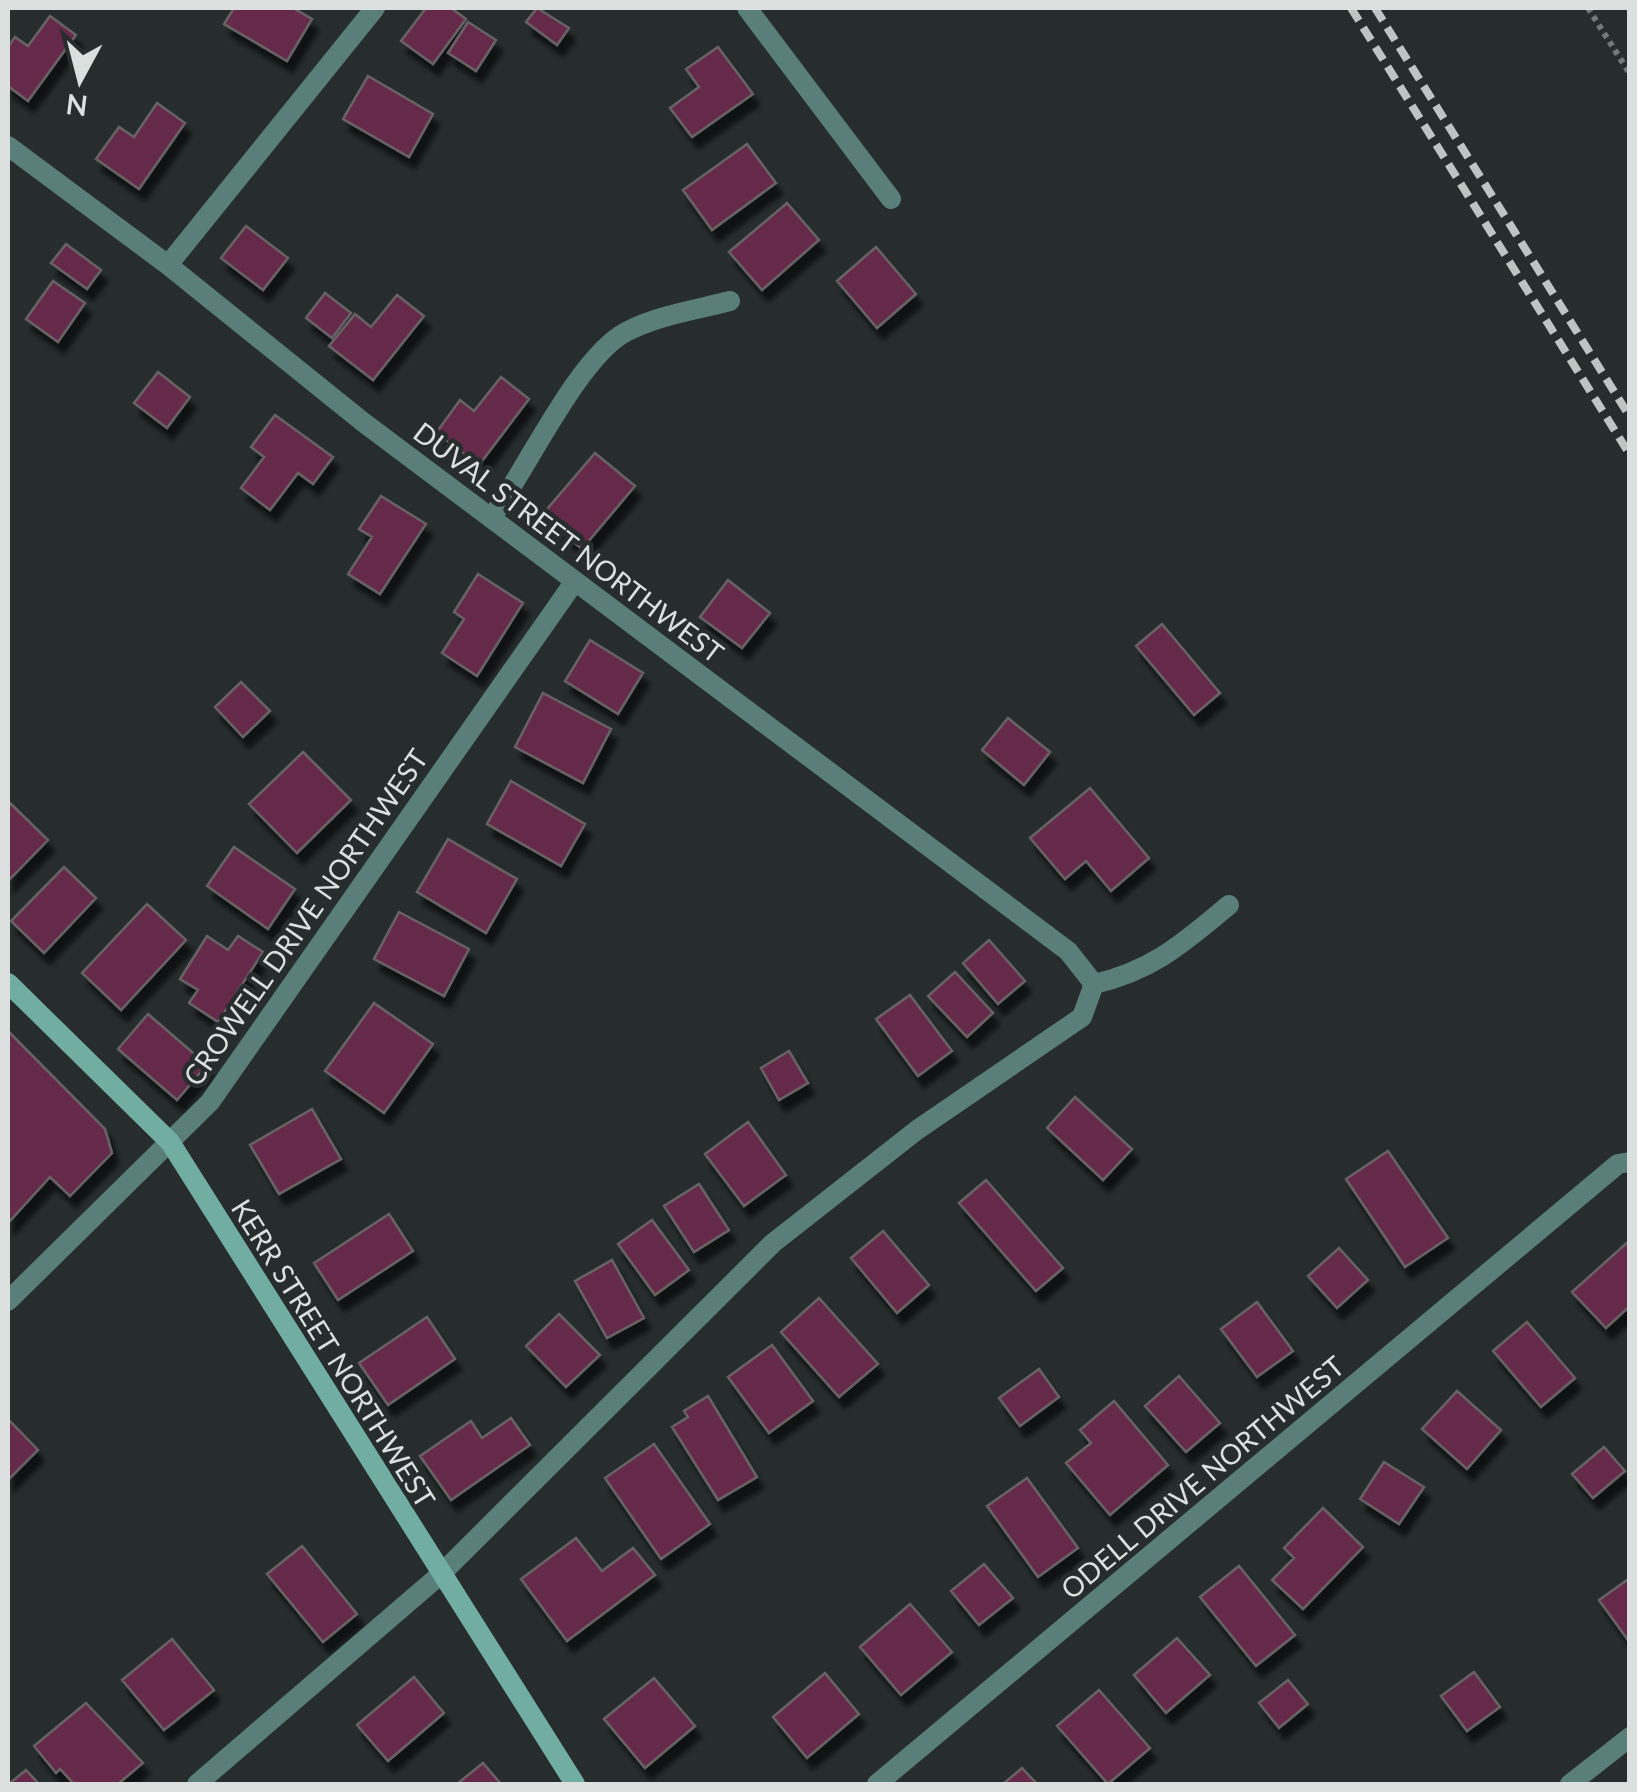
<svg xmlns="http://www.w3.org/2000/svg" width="1637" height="1792" viewBox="0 0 1637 1792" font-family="Lato,sans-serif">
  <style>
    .building { fill: #652c4a; stroke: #696265; stroke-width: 2.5; filter: url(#shadow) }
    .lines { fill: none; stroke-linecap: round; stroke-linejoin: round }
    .path { stroke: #747978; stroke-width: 6; stroke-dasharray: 5 5; stroke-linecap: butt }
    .lane { stroke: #5a7e79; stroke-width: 20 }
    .street { stroke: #5a7e79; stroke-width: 20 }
    .secondary { stroke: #72ada4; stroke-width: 20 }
    .rail { stroke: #bfc4c3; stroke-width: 8; stroke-dasharray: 15 8; stroke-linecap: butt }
    .labels { text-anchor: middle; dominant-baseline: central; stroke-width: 9; stroke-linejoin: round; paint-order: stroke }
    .street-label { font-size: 28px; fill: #dbdfde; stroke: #262d2c }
  </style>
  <defs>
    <filter id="shadow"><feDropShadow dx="6" dy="11" stdDeviation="2.5" flood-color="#0009"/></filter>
  </defs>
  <rect width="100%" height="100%" fill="#262d2c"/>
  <path class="building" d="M234,8H293L312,19L287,61L224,24Z
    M426,8H451L466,19L433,64L401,41Z
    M537,8L569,28L557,45L526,22Z
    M50,16L76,35L28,101L8,86V47L15,37L28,46Z
    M468,22L496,40L476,71L448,53Z
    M718,47L753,94L692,137L670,108L699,87L686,69Z
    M368,76L433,114L409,157L343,119Z
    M157,103L185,123L139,189L96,159L119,127L134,137Z
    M747,144L776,183L712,230L683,190Z
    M787,203L819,240L762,290L729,252Z
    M246,226L288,258L263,290L221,258Z
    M66,244L101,270L87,289L51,263Z
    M876,247L916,294L877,328L837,281Z
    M53,281L85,303L58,342L26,319Z
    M325,293L351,313L332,338L306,318Z
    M397,295L424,316L373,380L329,346L355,314L371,327Z
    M158,372L190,397L167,428L134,403Z
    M501,377L529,399L479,465L436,433L460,400L474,411Z
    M275,415L333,457L313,484L298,473L270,510L241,488L264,457L251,447Z
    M595,453L635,486L582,549L542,515Z
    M381,496L426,524L380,594L348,574L372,537L359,529Z
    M478,574L523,603L477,676L442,653L464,619L454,612Z
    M728,580L770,613L742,648L700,617Z
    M1162,624L1220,693L1194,715L1136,646Z
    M590,640L643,673L618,714L565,681Z
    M241,682L270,711L243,737L215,707Z
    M543,693L611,729L583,783L515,747Z
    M1008,718L1050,752L1024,785L982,750Z
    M303,752L351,800L297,853L249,804Z
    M511,781L585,824L561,866L487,824Z
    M1090,788L1149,858L1111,891L1086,861L1065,879L1030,838Z
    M10,803L48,840L8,881V806Z
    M448,839L517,879L486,933L417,892Z
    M234,847L295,889L268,929L207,886Z
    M64,867L96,898L44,953L11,921Z
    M147,904L186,940L121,1010L82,973Z
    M399,912L469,949L444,996L374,959Z
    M207,936L228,950L238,936L263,952L218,1022L189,1003L198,990L180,979Z
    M989,940L1025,981L998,1004L963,963Z
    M955,972L993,1013L967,1037L928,996Z
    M910,995L952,1051L918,1076L876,1019Z
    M374,1003L433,1044L384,1113L325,1071Z
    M148,1014L207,1065L177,1100L118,1049Z
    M8,1031L105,1129L112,1153L70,1196L50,1177L8,1223Z
    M789,1051L808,1083L779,1100L761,1068Z
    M1075,1097L1132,1149L1103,1180L1047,1128Z
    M312,1109L341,1159L279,1194L250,1145Z
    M748,1122L786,1175L744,1206L705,1154Z
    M1388,1151L1448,1238L1405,1267L1346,1179Z
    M986,1180L1063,1268L1036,1291L959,1203Z
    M699,1184L729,1230L694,1252L664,1206Z
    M389,1214L413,1251L338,1300L314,1263Z
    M652,1220L689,1270L655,1295L618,1244Z
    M883,1231L929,1285L897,1313L851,1258Z
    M1630,1240V1306L1606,1328L1572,1292Z
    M1339,1248L1368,1280L1337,1308L1308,1276Z
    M612,1260L644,1318L607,1338L575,1281Z
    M819,1298L878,1364L839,1397L781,1332Z
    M1257,1302L1293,1351L1257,1377L1221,1329Z
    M559,1314L600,1355L566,1387L526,1346Z
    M427,1317L455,1359L388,1405L359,1363Z
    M1527,1322L1575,1378L1541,1407L1493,1351Z
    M772,1345L813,1401L769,1433L728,1377Z
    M1039,1369L1059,1397L1020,1426L999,1398Z
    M1179,1376L1220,1423L1186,1452L1145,1406Z
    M1457,1391L1501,1430L1467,1469L1422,1429Z
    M708,1396L757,1477L718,1500L672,1427L688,1417L684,1411Z
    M1114,1401L1168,1465L1110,1515L1066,1463L1091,1443L1080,1430Z
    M511,1418L530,1445L451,1500L420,1456L471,1421L482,1438Z
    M8,1419L38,1450L8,1480Z
    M654,1444L710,1524L661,1559L605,1478Z
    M1604,1447L1625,1471L1593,1498L1572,1474Z
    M1384,1462L1424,1487L1399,1524L1360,1499Z
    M1027,1478L1078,1548L1038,1577L987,1506Z
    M1323,1508L1363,1547L1303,1609L1272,1580L1294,1558L1284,1548Z
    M576,1538L602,1571L633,1548L655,1575L567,1641L521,1579Z
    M302,1546L357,1614L323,1642L267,1574Z
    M984,1564L1013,1598L979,1625L951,1591Z
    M1239,1566L1295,1635L1256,1666L1200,1597Z
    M1630,1578V1643L1599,1600Z
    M910,1604L952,1652L901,1695L860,1647Z
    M1177,1638L1210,1675L1166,1713L1134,1675Z
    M172,1639L214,1690L164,1730L122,1680Z
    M1474,1672L1500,1707L1467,1731L1441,1696Z
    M825,1673L859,1714L807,1758L773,1717Z
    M414,1677L444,1713L388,1761L357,1725Z
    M654,1678L695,1726L645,1768L604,1719Z
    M1288,1680L1308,1704L1279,1728L1259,1703Z
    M1099,1690L1150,1748L1108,1784L1057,1726Z
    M86,1703L143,1763L118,1784H74L60,1769L56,1773L34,1746Z
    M483,1763L501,1784H457Z
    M1022,1768L1037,1784H1003Z
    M26,1770L39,1784H9Z"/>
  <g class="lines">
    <path class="path" d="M1588,8L1630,74"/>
    <path class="lane" d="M491,518C526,471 578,357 626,332C658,315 696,310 730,301
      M1094,984C1154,970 1183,943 1229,905"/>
    <path class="street" d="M747,8L891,199
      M8,146L168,265L363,422L1068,951L1094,984L1082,1017L917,1130L773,1243L441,1574L197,1784
      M168,265L375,8
      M8,1301L210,1102L575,581
      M877,1784L1618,1164L1630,1162
      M1570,1784L1630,1737"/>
    <path class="secondary" d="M8,983L170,1142L575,1784"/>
    <path class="rail" d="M1351,8L1630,455
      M1375,8L1630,417"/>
  </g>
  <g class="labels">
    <g class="street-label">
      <text transform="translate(569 542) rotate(37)">DUVAL STREET NORTHWEST</text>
      <text transform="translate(305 917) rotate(-55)">CROWELL DRIVE NORTHWEST</text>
      <text transform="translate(334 1353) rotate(58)">KERR STREET NORTHWEST</text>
      <text transform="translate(1202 1477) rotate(-40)">ODELL DRIVE NORTHWEST</text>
    </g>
  </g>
  <rect width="1637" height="1792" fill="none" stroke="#dbdfde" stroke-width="20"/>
  <g transform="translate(80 80) rotate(187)" stroke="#262d2c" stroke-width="8" paint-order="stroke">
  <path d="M0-8L18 38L0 25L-18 38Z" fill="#dbdfde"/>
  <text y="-15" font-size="28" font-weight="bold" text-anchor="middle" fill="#dbdfde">N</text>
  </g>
</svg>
